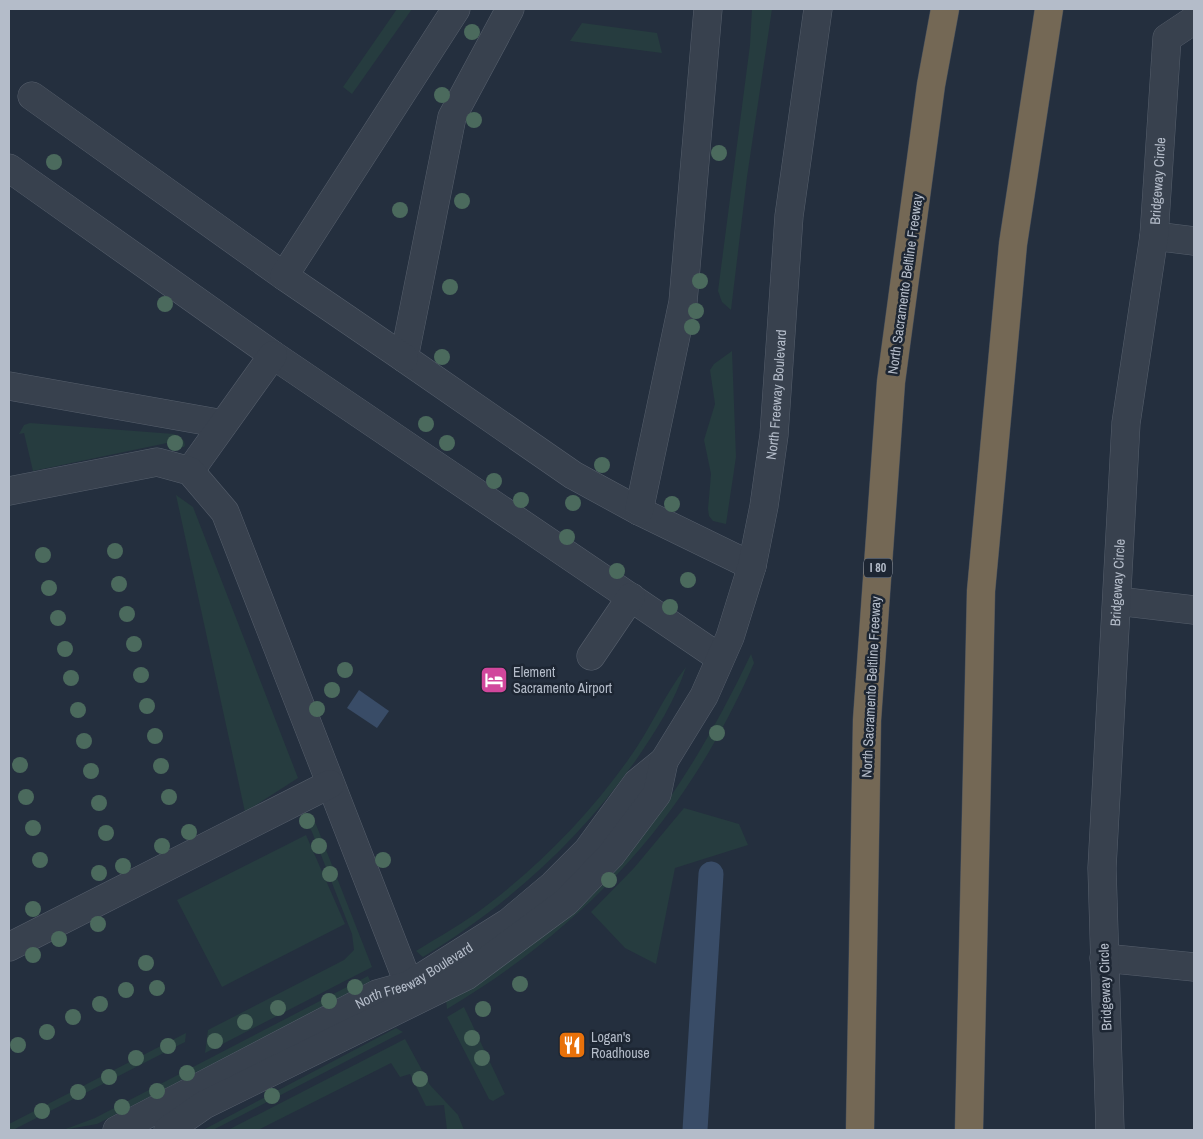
<svg xmlns="http://www.w3.org/2000/svg" width="1203" height="1139" viewBox="0 0 1203 1139" font-family="'Archivo Narrow',sans-serif">
  <style>
    .green { fill: #263c3f }
    .water { fill: #394c67 }
    .lines { fill: none; stroke-linecap: round; stroke-linejoin: round }
    .canal { stroke: #394c67; stroke-width: 25 }
    .minor-casing { stroke: #565f6c; stroke-width: 29 }
    .highway-casing { stroke: #434c59; stroke-width: 29 }
    .minor { stroke: #38414e; stroke-width: 28 }
    .highway { stroke: #746855; stroke-width: 28 }
    .tree { fill: #4b6a5d }
    .labels { text-anchor: middle; dominant-baseline: central; stroke-width: 5; stroke-linejoin: round; paint-order: stroke }
    .shield { fill: #1d2633; stroke: #878f9c; stroke-width: 1 }
    .shield-label { font-size: 12px; font-weight: bold; fill: #b4bcc9 }
    .street-label { font-size: 14px; fill: #b4bcc9; stroke: #1d2633 }
    .poi-label { font-size: 14px; fill: #b4bcc9; stroke: #1d2633; text-anchor: start }
  </style>
  <rect width="100%" height="100%" fill="#242f3e"/>
  <path class="green" d="M397,9H412L352,94L343,87Z
    M752,9H772L747,177L731,310L722,302L718,291L750,45Z
    M582,23L657,33L662,53L570,41Z
    M732,351L736,457L726,524L713,521L709,516L708,509L711,474L704,440L715,404L710,370L714,364Z
    M30,423L174,434L184,441L185,445L184,447L169,448L167,443L33,471L24,433L19,434L24,425Z
    M176,495L193,507L298,778L245,812Z
    M751,654L754,663C687,817 590,923 447,1009L446,1000L642,836C686,779 720,719 751,654Z
    M686,667C675,701 656,731 636,760C577,843 509,904 423,957L416,951C440,936 464,923 486,906C540,865 589,815 628,760C650,730 664,695 686,667Z
    M684,808L739,824L748,845L675,868L656,964L625,948L591,912L634,868Z
    M305,811L308,817L313,818L317,827L372,967L205,1053L208,1030L344,960L354,950L352,934L312,832L303,815Z
    M306,835L345,924L222,987L177,900Z
    M368,976L371,983L97,1124L63,1130L95,1118Z
    M464,1007L505,1094L493,1101L489,1099L447,1017Z
    M396,1028L403,1032L213,1130H203Z
    M186,1033L185,1042L13,1130H9V1124Z
    M405,1039L430,1085L458,1115L464,1130H447L444,1105L426,1106L410,1074L400,1077L391,1063L258,1130H228Z"/>
  <path class="water" d="M359,690L389,711L377,728L347,708Z"/>
  <g class="lines">
    <path class="canal" d="M695,1130L711,874"/>
    <g class="minor-casing">
      <g id="minor">
        <path d="M510,9L452,117L404,358L573,475L639,511L752,566"/>
        <path d="M32,96L284,276"/>
        <path d="M9,168L273,355L720,658"/>
        <path d="M1154,236L1194,241"/>
        <path d="M404,358L284,276L456,9"/>
        <path d="M9,386L223,424"/>
        <path d="M190,471L273,355"/>
        <path d="M9,491L157,462L190,471L225,512L409,985"/>
        <path d="M639,511L683,302L708,9"/>
        <path d="M1117,601L1194,610"/>
        <path d="M591,656L631,597"/>
        <path d="M9,947L330,784"/>
        <path d="M1104,958L1194,967"/>
        <path id="s1" d="M117,1130L377,994L409,985L509,922L553,885L587,851L637,783L664,761"/>
        <path id="s2" d="M168,1130L204,1105L466,976L566,902L611,855L657,794L664,761L704,696L730,637L752,566L764,506L774,435L789,216L818,9"/>
        <path id="s3" d="M1110,1130L1102,868L1126,423L1154,236L1167,38L1194,20"/>
      </g>
    </g>
    <g class="highway-casing">
      <path id="highway" d="M860,1130L867,720L891,382L931,85L945,9
        M969,1130L981,591L1013,244L1049,9"/>
    </g>
    <use href="#minor" class="minor"/>
    <use href="#highway" class="highway"/>
  </g>
  <g class="tree">
    <circle cx="472" cy="32" r="8"/>
    <circle cx="442" cy="95" r="8"/>
    <circle cx="474" cy="120" r="8"/>
    <circle cx="719" cy="153" r="8"/>
    <circle cx="54" cy="162" r="8"/>
    <circle cx="462" cy="201" r="8"/>
    <circle cx="400" cy="210" r="8"/>
    <circle cx="700" cy="281" r="8"/>
    <circle cx="450" cy="287" r="8"/>
    <circle cx="165" cy="304" r="8"/>
    <circle cx="696" cy="311" r="8"/>
    <circle cx="692" cy="327" r="8"/>
    <circle cx="442" cy="357" r="8"/>
    <circle cx="426" cy="424" r="8"/>
    <circle cx="175" cy="443" r="8"/>
    <circle cx="447" cy="443" r="8"/>
    <circle cx="602" cy="465" r="8"/>
    <circle cx="494" cy="481" r="8"/>
    <circle cx="521" cy="500" r="8"/>
    <circle cx="573" cy="503" r="8"/>
    <circle cx="672" cy="504" r="8"/>
    <circle cx="567" cy="537" r="8"/>
    <circle cx="115" cy="551" r="8"/>
    <circle cx="43" cy="555" r="8"/>
    <circle cx="617" cy="571" r="8"/>
    <circle cx="688" cy="580" r="8"/>
    <circle cx="119" cy="584" r="8"/>
    <circle cx="49" cy="588" r="8"/>
    <circle cx="670" cy="607" r="8"/>
    <circle cx="127" cy="614" r="8"/>
    <circle cx="58" cy="618" r="8"/>
    <circle cx="134" cy="644" r="8"/>
    <circle cx="65" cy="649" r="8"/>
    <circle cx="345" cy="670" r="8"/>
    <circle cx="141" cy="675" r="8"/>
    <circle cx="71" cy="678" r="8"/>
    <circle cx="332" cy="690" r="8"/>
    <circle cx="147" cy="706" r="8"/>
    <circle cx="317" cy="709" r="8"/>
    <circle cx="78" cy="710" r="8"/>
    <circle cx="717" cy="733" r="8"/>
    <circle cx="155" cy="736" r="8"/>
    <circle cx="84" cy="741" r="8"/>
    <circle cx="20" cy="765" r="8"/>
    <circle cx="161" cy="766" r="8"/>
    <circle cx="91" cy="771" r="8"/>
    <circle cx="26" cy="797" r="8"/>
    <circle cx="169" cy="797" r="8"/>
    <circle cx="99" cy="803" r="8"/>
    <circle cx="307" cy="821" r="8"/>
    <circle cx="33" cy="828" r="8"/>
    <circle cx="189" cy="832" r="8"/>
    <circle cx="106" cy="833" r="8"/>
    <circle cx="162" cy="846" r="8"/>
    <circle cx="319" cy="846" r="8"/>
    <circle cx="40" cy="860" r="8"/>
    <circle cx="383" cy="860" r="8"/>
    <circle cx="123" cy="866" r="8"/>
    <circle cx="99" cy="873" r="8"/>
    <circle cx="330" cy="874" r="8"/>
    <circle cx="609" cy="880" r="8"/>
    <circle cx="33" cy="909" r="8"/>
    <circle cx="98" cy="924" r="8"/>
    <circle cx="59" cy="939" r="8"/>
    <circle cx="33" cy="955" r="8"/>
    <circle cx="146" cy="963" r="8"/>
    <circle cx="520" cy="984" r="8"/>
    <circle cx="355" cy="987" r="8"/>
    <circle cx="157" cy="988" r="8"/>
    <circle cx="126" cy="990" r="8"/>
    <circle cx="329" cy="1001" r="8"/>
    <circle cx="100" cy="1004" r="8"/>
    <circle cx="278" cy="1008" r="8"/>
    <circle cx="483" cy="1009" r="8"/>
    <circle cx="73" cy="1017" r="8"/>
    <circle cx="245" cy="1022" r="8"/>
    <circle cx="47" cy="1032" r="8"/>
    <circle cx="472" cy="1038" r="8"/>
    <circle cx="215" cy="1041" r="8"/>
    <circle cx="18" cy="1045" r="8"/>
    <circle cx="168" cy="1046" r="8"/>
    <circle cx="136" cy="1058" r="8"/>
    <circle cx="482" cy="1058" r="8"/>
    <circle cx="187" cy="1073" r="8"/>
    <circle cx="109" cy="1077" r="8"/>
    <circle cx="420" cy="1079" r="8"/>
    <circle cx="157" cy="1091" r="8"/>
    <circle cx="78" cy="1092" r="8"/>
    <circle cx="272" cy="1096" r="8"/>
    <circle cx="122" cy="1107" r="8"/>
    <circle cx="42" cy="1111" r="8"/>
  </g>
  <defs>
    <g id="hotel-square" transform="scale(1.4375)"><rect x="-9" y="-9" width="18" height="18" rx="4" fill="#d1479c" stroke="#1d2633"/><path d="M-6-4.5h1.5V1H6V5H4.5V3h-9V5H-6ZM-4 0a1.8 1.8 0 1 1 3.6 0ZM.5 0V-2.5h3Q6-2.5 6 0Z" fill="#fff"/></g>
    <g id="restaurant-square" transform="scale(1.4375)"><rect x="-9" y="-9" width="18" height="18" rx="4" fill="#e8710a" stroke="#1d2633"/><path d="M-5-6h1v4h1v-4h1v4h1v-4h1v5L-1.5 .5V6h-2V.5L-5-1ZM5-6V6H3V1.5H1.5Q1.5-4 5-6Z" fill="#fff"/></g>
  </defs>
  <g fill-rule="evenodd">
    <use href="#hotel-square" x="494" y="680"/>
    <use href="#restaurant-square" x="572" y="1045"/>
  </g>
  <g class="labels">
    <rect class="shield" x="864" y="558.5" width="28" height="19" rx="4"/>
    <g class="shield-label">
      <text x="878" y="568">I 80</text>
    </g>
    <g class="street-label">
      <text stroke="none"><textPath href="#s3" startOffset="952">Bridgeway Circle</textPath></text>
      <text transform="translate(905 284) rotate(-82)">North Sacramento Beltline Freeway</text>
      <text stroke="none"><textPath href="#s2" startOffset="1024">North Freeway Boulevard</textPath></text>
      <text stroke="none"><textPath href="#s3" startOffset="548">Bridgeway Circle</textPath></text>
      <text transform="translate(871 687) rotate(-87)">North Sacramento Beltline Freeway</text>
      <text stroke="none"><textPath href="#s1" startOffset="335">North Freeway Boulevard</textPath></text>
      <text transform="translate(1105 987) rotate(-92)">Bridgeway Circle</text>
    </g>
    <g class="poi-label">
      <text x="513" y="672">Element<tspan x="513" dy="16">Sacramento Airport</tspan></text>
      <text x="591" y="1037">Logan's<tspan x="591" dy="16">Roadhouse</tspan></text>
    </g>
  </g>
  <rect width="1203" height="1139" fill="none" stroke="#b4bcc9" stroke-width="20"/>
</svg>
